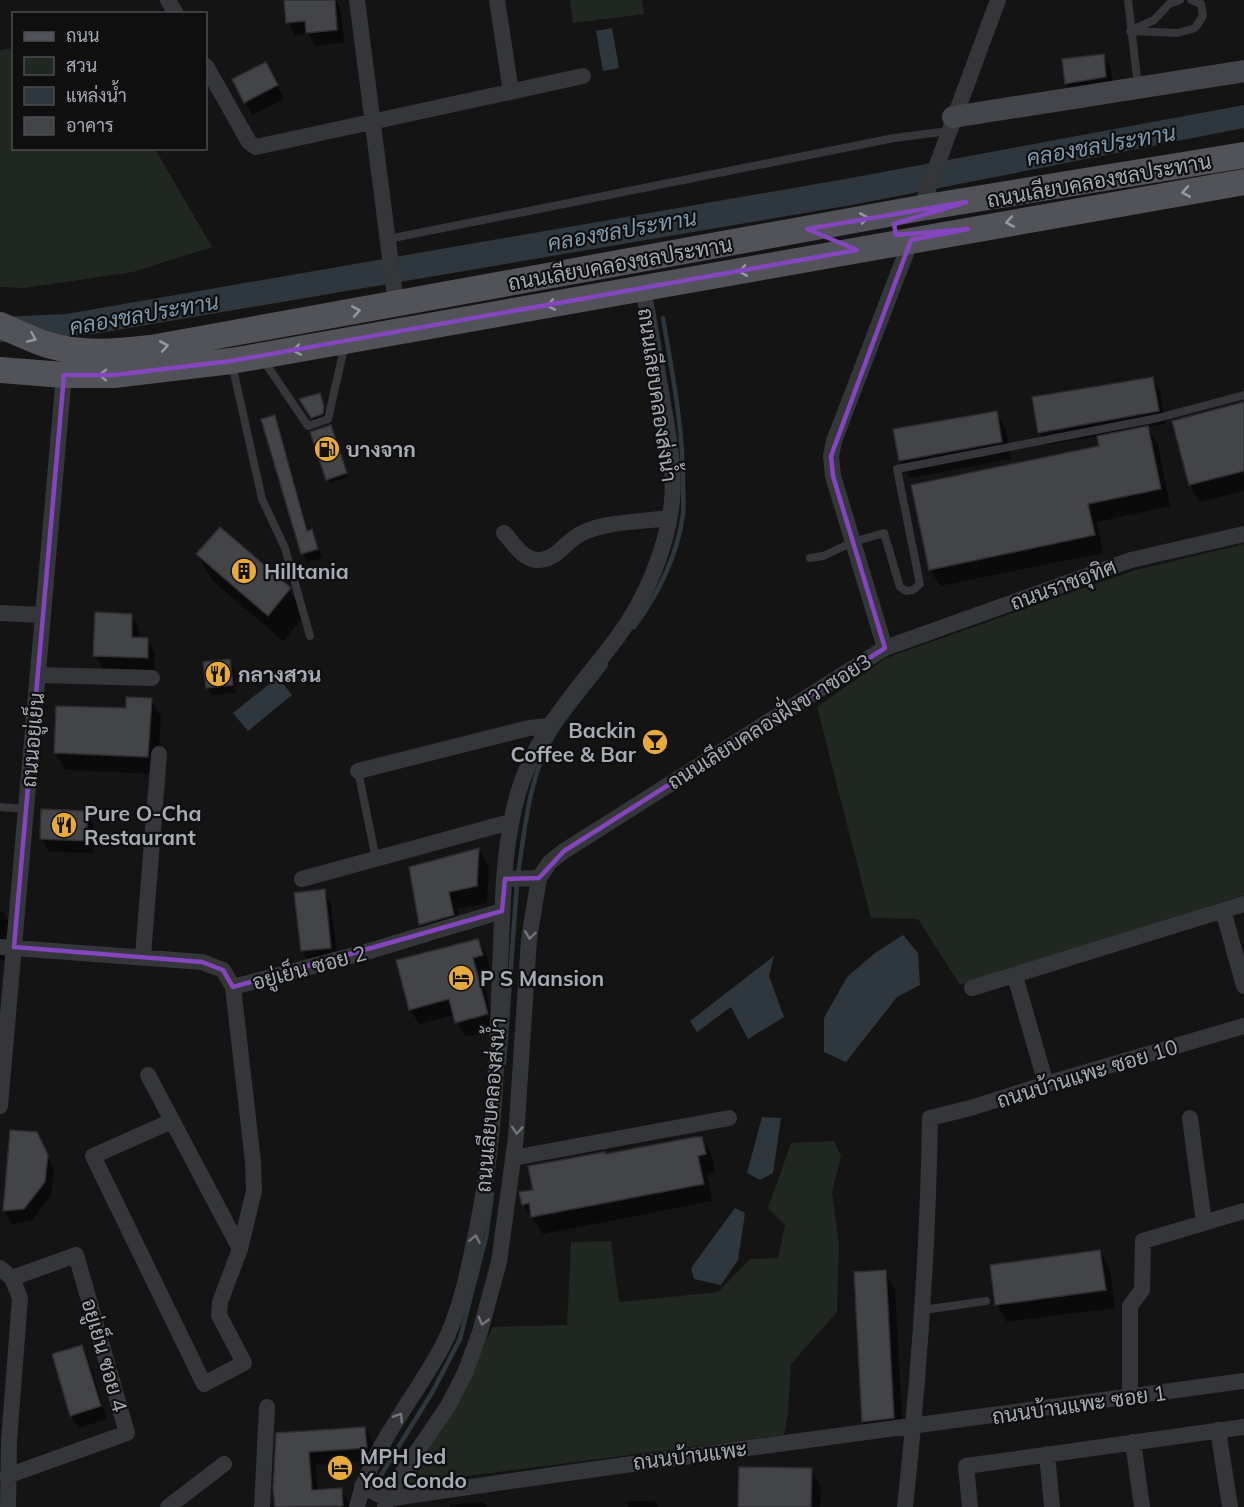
<svg xmlns="http://www.w3.org/2000/svg" width="1244" height="1507" viewBox="0 0 1244 1507" font-family="Mulish,Sarabun,sans-serif">
  <style>
    .green { fill: #202821 }
    .water { fill: #2e373d }
    .shadow { fill: #0007 }
    .lines { fill: none; stroke-linecap: round; stroke-linejoin: round }
    .stream { stroke: #2e373d; stroke-width: 4.5 }
    .building { fill: #434448; stroke: #2e2e31; stroke-width: 1.5 }
    .service { stroke: #35363a; stroke-width: 8 }
    .minor { stroke: #35363a; stroke-width: 16 }
    .secondary { stroke: #43454a; stroke-width: 22 }
    .primary { stroke: #515359; stroke-width: 26 }
    .oneway { stroke: #9599a3 }
    .oneway2 { stroke: #73767e }
    .marked { fill: none; stroke: #8445bd; stroke-width: 4.5; stroke-linejoin: round }
    .labels { text-anchor: middle; dominant-baseline: central; stroke-width: 4.5; stroke-linejoin: round; paint-order: stroke }
    .street-label { font-size: 21px; fill: #a6abb5; stroke: #0f0f10 }
    .poi-label { font-size: 21px; font-weight: bold; fill: #a6abb5; stroke: #0f0f10; text-anchor: start }
    .water-label { font-size: 22px; font-style: italic; fill: #7f99ae; stroke: #0f0f10 }
  </style>
  <rect width="100%" height="100%" fill="#141415"/>
  <path class="green" d="M570,0H642L644,14L573,23Z
    M13,48L14,148L155,149L212,247L133,272L24,288L0,287V50Z
    M1244,544V895L960,985L918,919L871,918L817,707L886,658L1132,571Z
    M834,1141L841,1156L832,1192L839,1245L837,1312L791,1364L788,1412L784,1435L405,1484L454,1405L493,1327L567,1325L571,1242L611,1241L619,1302L718,1292L750,1259L778,1258L785,1225L768,1208L791,1143Z"/>
  <path class="water" d="M612,28L619,68L603,71L596,31Z
    M1244,105V128L852,205L93,334L0,342V317L66,314L845,179Z
    M278,677L292,695L248,731L233,713Z
    M903,935L918,953L920,985L897,997L846,1062L824,1052V1018L847,977L875,953Z
    M774,956L769,976L784,1017L748,1039L731,1007L697,1032L690,1021Z
    M762,1117L781,1118L773,1173L760,1180L747,1173Z
    M735,1208L745,1213L738,1260L721,1285L694,1279L691,1268Z"/>
  <path class="shadow" d="M286,0H336L341,9L344,43L315,46L309,34L295,35L288,22Z
    M1103,55L1111,68L1113,90L1074,96L1066,83Z
    M273,76L284,99L252,115L245,102Z
    M1152,378L1160,391L1165,424L1147,427L1158,445L1170,506L1097,522L1103,553L940,586L930,569L1100,447L1098,436L1047,445L1040,432Z
    M321,398L326,411L324,418L314,421L301,400Z
    M1244,403V491L1200,502L1190,485L1174,422Z
    M996,413L1006,430L1011,459L910,478L900,460Z
    M274,417L279,425L309,532L312,531L316,539L322,558L307,562L303,554L263,420Z
    M332,430L348,477L330,483L312,433Z
    M198,555L288,588L304,616L283,641L213,581Z
    M132,615L139,628V639H147L155,652L154,670L102,668L95,655Z
    M229,661L234,669L236,693L212,695L207,687Z
    M151,699L161,717L157,774L65,770L55,753Z
    M87,813L94,826L93,853L49,852L42,839Z
    M479,850L489,867L487,903L458,909L462,932L430,942L420,925Z
    M324,891L331,904L338,961L310,964L302,951L296,894Z
    M0,912H3L16,934L7,960H0Z
    M478,940L487,956L490,971L481,973L495,1029L465,1037L454,1015L419,1024L410,1009Z
    M11,1132L44,1147L54,1170L51,1196L31,1221L12,1224L5,1211Z
    M702,1138L712,1156L715,1172L707,1173L712,1201L543,1234L523,1204L535,1191Z
    M1100,1251L1110,1269L1115,1308L1007,1322L997,1305Z
    M885,1272L895,1289L903,1435L873,1439L863,1422Z
    M82,1347L89,1360L107,1419L79,1428L71,1415Z
    M365,1428L372,1441L374,1460L316,1465L318,1491L341,1489L349,1502V1507H276L275,1489L278,1435Z
    M811,1469L821,1487L820,1507H740Z
    M628,1501H654L658,1507H628Z
    M484,1502L487,1507H450V1505Z"/>
  <g class="lines">
    <path class="stream" d="M634,627C658,595 678,554 683,514C684,504 683,492 683,482C683,427 672,372 663,318
      M518,874C525,829 529,776 553,736C568,711 589,689 606,665
      M504,1063L517,883
      M373,1488L433,1391L460,1339L486,1237L492,1194"/>
  </g>
  <path class="building" d="M284,0H335L337,30L306,33L305,21L286,23Z
    M1104,54L1106,77L1065,84L1062,59Z
    M266,62L278,85L244,103L232,79Z
    M1153,377L1159,411L1038,433L1032,397Z
    M320,393L324,406L323,414L311,418L299,399Z
    M1244,402V471L1189,485L1172,421Z
    M997,411L1002,442L899,461L893,429Z
    M275,415L307,531L312,529L318,549L301,554L261,419Z
    M331,425L347,473L326,480L310,432Z
    M1148,426L1161,489L1088,504L1095,535L929,570L911,485L1099,446L1097,436Z
    M220,527L290,587V589L268,616L196,554Z
    M95,612L132,614V637L148,638V658L93,656Z
    M230,659L233,685L206,688L203,662Z
    M126,697L152,698L148,757L54,753L56,706L126,708Z
    M41,809L88,811L86,841L40,839Z
    M479,848L477,886L449,892L454,915L419,925L409,867Z
    M325,889L331,948L301,951L294,893Z
    M478,939L483,955L473,958L488,1014L455,1023L449,999L409,1010L396,960Z
    M10,1130L37,1132L48,1155L45,1182L24,1209L3,1211Z
    M695,1137H702L706,1154L698,1156L704,1184L531,1217L529,1203L522,1205L519,1192L533,1190L528,1166L605,1152V1154Z
    M1100,1250L1106,1290L995,1305L990,1265Z
    M886,1270L894,1418L862,1422L854,1272Z
    M82,1345L101,1406L70,1416L52,1354Z
    M365,1427L367,1448L309,1452L312,1490L342,1488L343,1506L275,1507L273,1489L276,1433Z
    M739,1467L812,1468L811,1507H738Z"/>
  <g class="lines">
    <path class="service" d="M1128,0L1138,86
      M1134,29L1154,20L1169,4L1180,0
      M1130,31L1178,33L1195,28L1203,16L1201,4L1191,0
      M388,239L894,138L949,131
      M262,358L308,426L328,419L345,344
      M232,364L262,499L285,548L310,636
      M810,558L823,556L853,542L884,533L900,587L906,591L913,590L920,584L897,469L1158,418L1244,395
      M358,771L376,859
      M0,807L26,809
      M923,1310L986,1301"/>
    <path class="minor" d="M168,0L176,14
      M357,0L396,304
      M497,0L511,92
      M206,66L249,142L256,147L583,76
      M921,208L998,0
      M504,533C514,543 522,560 539,560C554,560 563,546 574,538C597,521 641,522 669,518
      M0,613L43,615
      M885,648L833,476L831,456L834,441L911,240
      M38,675L152,678
      M358,771L529,728L548,726
      M302,879L510,822
      M505,879L539,878
      M1223,910L1244,986
      M0,947L202,962L223,970L233,987L253,1162L254,1191L240,1249L220,1302L219,1315L244,1363L204,1384L93,1156L172,1121
      M143,956L159,754
      M1015,976L1046,1084
      M233,987L366,952L502,911
      M972,988L1244,904
      M148,1075L240,1249
      M0,1106L64,375
      M1190,1118L1204,1223
      M513,1158L729,1118
      M0,1268L12,1278L20,1298L9,1441L8,1507
      M1130,1397V1306L1142,1290L1143,1241L1244,1211
      M1218,1430L1230,1507
      M1133,1442L1142,1507
      M1047,1454L1052,1507
      M7,1476L127,1433L76,1255L12,1278
      M362,1486L387,1499C672,1457 958,1420 1244,1381
      M168,1507L224,1464
      M262,1507L267,1407
      M357,1507C371,1447 413,1401 442,1347C461,1311 470,1263 478,1223C497,1132 497,1037 501,945C503,893 504,840 519,790C537,731 580,687 617,638C645,600 667,549 672,501C675,467 668,432 662,398C656,362 650,325 643,289
      M385,1507L387,1499L399,1478L448,1406L465,1373L480,1332L499,1262L516,1137L529,939L539,878L550,862L564,851L885,648L1131,560L1244,534
      M905,1507C919,1377 928,1248 930,1118L974,1107L1046,1084L1244,1026
      M970,1507L966,1466L1244,1427"/>
    <path class="secondary" d="M953,117L1244,71"/>
    <path class="primary" d="M0,325C16,332 32,340 48,345C82,355 116,352 151,348L921,208L1244,155
      M0,370L64,375H114L231,361L1244,182"/>
  </g>
  <defs><path id="oneway-chevron" d="M-2-3.5L2.5 0L-2 3.5" fill="none" stroke-width="1.6" stroke-linecap="round" stroke-linejoin="round" transform="scale(1.5)"/></defs>
  <g class="oneway">
    <use href="#oneway-chevron" transform="translate(1186 192) rotate(170)"/>
    <use href="#oneway-chevron" transform="translate(864 218) rotate(-10)"/>
    <use href="#oneway-chevron" transform="translate(1010 222) rotate(170)"/>
    <use href="#oneway-chevron" transform="translate(743 271) rotate(170)"/>
    <use href="#oneway-chevron" transform="translate(551 305) rotate(170)"/>
    <use href="#oneway-chevron" transform="translate(356 311) rotate(-10)"/>
    <use href="#oneway-chevron" transform="translate(32 338) rotate(23)"/>
    <use href="#oneway-chevron" transform="translate(164 346) rotate(-10)"/>
    <use href="#oneway-chevron" transform="translate(297 350) rotate(170)"/>
    <use href="#oneway-chevron" transform="translate(103 375) rotate(-179)"/>
  </g>
  <g class="oneway2">
    <use href="#oneway-chevron" transform="translate(530 935) rotate(98)"/>
    <use href="#oneway-chevron" transform="translate(517 1130) rotate(94)"/>
    <use href="#oneway-chevron" transform="translate(475 1239) rotate(-78)"/>
    <use href="#oneway-chevron" transform="translate(483 1321) rotate(105)"/>
    <use href="#oneway-chevron" transform="translate(399 1417) rotate(-57)"/>
  </g>
  <path class="marked" d="M966,202L894,224L896,235L968,229L911,240L831,456L833,476L885,648L564,851L539,878L505,879L502,911L233,987L223,970L202,962L14,947L64,375H114L231,361L857,250L807,229Z"/>
  <defs>
    <g id="fuel-disc" transform="scale(1.35)"><circle r="9.5" fill="#e6a93b" stroke="#0f0f10"/><path d="M-5.5-6h7V0h2V4h1.3V-2.5L3-4.5l.8-.8L6-3V5H2.5V1h-1V6h-7ZM-4.2-4.7v3.2H.2V-4.7Z" fill="#111"/></g>
    <g id="building-disc" transform="scale(1.35)"><circle r="9.5" fill="#e6a93b" stroke="#0f0f10"/><path d="M-4-6H4V6H1V3H-1V6H-4ZM-2.5-4.3h1.7v1.8h-1.7ZM.8-4.3h1.7v1.8H.8ZM-2.5-1h1.7V.8h-1.7ZM.8-1h1.7V.8H.8Z" fill="#111"/></g>
    <g id="restaurant-disc" transform="scale(1.35)"><circle r="9.5" fill="#e6a93b" stroke="#0f0f10"/><path d="M-5-6h1v4h1v-4h1v4h1v-4h1v5L-1.5 .5V6h-2V.5L-5-1ZM5-6V6H3V1.5H1.5Q1.5-4 5-6Z" fill="#111"/></g>
    <g id="bar-disc" transform="scale(1.35)"><circle r="9.5" fill="#e6a93b" stroke="#0f0f10"/><path d="M-6-5H6L.8 .8V4.5H3.5V6h-7V4.5H-.8V.8Z" fill="#111"/></g>
    <g id="hotel-disc" transform="scale(1.35)"><circle r="9.5" fill="#e6a93b" stroke="#0f0f10"/><path d="M-6-4.5h1.5V1H6V5H4.5V3h-9V5H-6ZM-4 0a1.8 1.8 0 1 1 3.6 0ZM.5 0V-2.5h3Q6-2.5 6 0Z" fill="#111"/></g>
  </defs>
  <g fill-rule="evenodd">
    <use href="#fuel-disc" x="327" y="449"/>
    <use href="#building-disc" x="244" y="571"/>
    <use href="#restaurant-disc" x="218" y="674"/>
    <use href="#bar-disc" x="655" y="742"/>
    <use href="#restaurant-disc" x="64" y="825"/>
    <use href="#hotel-disc" x="461" y="978"/>
    <use href="#hotel-disc" x="340" y="1468"/>
  </g>
  <g class="labels">
    <g class="street-label">
      <text transform="translate(1099 180) rotate(-10)">ถนนเลียบคลองชลประทาน</text>
      <text transform="translate(620 263) rotate(-10)">ถนนเลียบคลองชลประทาน</text>
      <text transform="translate(658 395) rotate(82)">ถนนเลียบคลองส่งน้ำ</text>
      <text transform="translate(1063 584) rotate(-20)">ถนนราชอุทิศ</text>
      <text transform="translate(769 721) rotate(-32)">ถนนเลียบคลองฝั่งขวาซอย3</text>
      <text transform="translate(32 740) rotate(-85)">ถนนอยู่เย็น</text>
      <text transform="translate(309 967) rotate(-15)">อยู่เย็น ซอย 2</text>
      <text transform="translate(1087 1073) rotate(-17)">ถนนบ้านแพะ ซอย 10</text>
      <text transform="translate(490 1105) rotate(-85)">ถนนเลียบคลองส่งน้ำ</text>
      <text transform="translate(105 1355) rotate(74)">อยู่เย็น ซอย 4</text>
      <text transform="translate(1079 1404) rotate(-8)">ถนนบ้านแพะ ซอย 1</text>
      <text transform="translate(690 1455) rotate(-7)">ถนนบ้านแพะ</text>
    </g>
    <g class="poi-label">
      <text x="346" y="449">บางจาก</text>
      <text x="264" y="571">Hilltania</text>
      <text x="238" y="674">กลางสวน</text>
      <text x="636" y="730" text-anchor="end">Backin<tspan x="636" dy="24">Coffee &amp; Bar</tspan></text>
      <text x="84" y="813">Pure O-Cha<tspan x="84" dy="24">Restaurant</tspan></text>
      <text x="480" y="978">P S Mansion</text>
      <text x="360" y="1456">MPH Jed<tspan x="360" dy="24">Yod Condo</tspan></text>
    </g>
    <g class="water-label">
      <text transform="translate(1101 145) rotate(-10)">คลองชลประทาน</text>
      <text transform="translate(622 230) rotate(-10)">คลองชลประทาน</text>
      <text transform="translate(144 314) rotate(-10)">คลองชลประทาน</text>
    </g>
  </g>
  <rect x="12" y="12" width="195" height="138" fill="#0f0f10" stroke="#4b4d52" stroke-width="1.5"/>
  <rect x="24" y="32" width="30" height="9" fill="#515359" stroke="#4b4d52" stroke-width="1.5"/>
  <text x="66" y="42" font-size="18" fill="#a6abb5">ถนน</text>
  <rect x="24" y="57" width="30" height="18" fill="#202821" stroke="#4b4d52" stroke-width="1.5"/>
  <text x="66" y="72" font-size="18" fill="#a6abb5">สวน</text>
  <rect x="24" y="87" width="30" height="18" fill="#2e373d" stroke="#4b4d52" stroke-width="1.5"/>
  <text x="66" y="102" font-size="18" fill="#a6abb5">แหล่งน้ำ</text>
  <rect x="24" y="117" width="30" height="18" fill="#434448" stroke="#4b4d52" stroke-width="1.5"/>
  <text x="66" y="132" font-size="18" fill="#a6abb5">อาคาร</text>
</svg>
